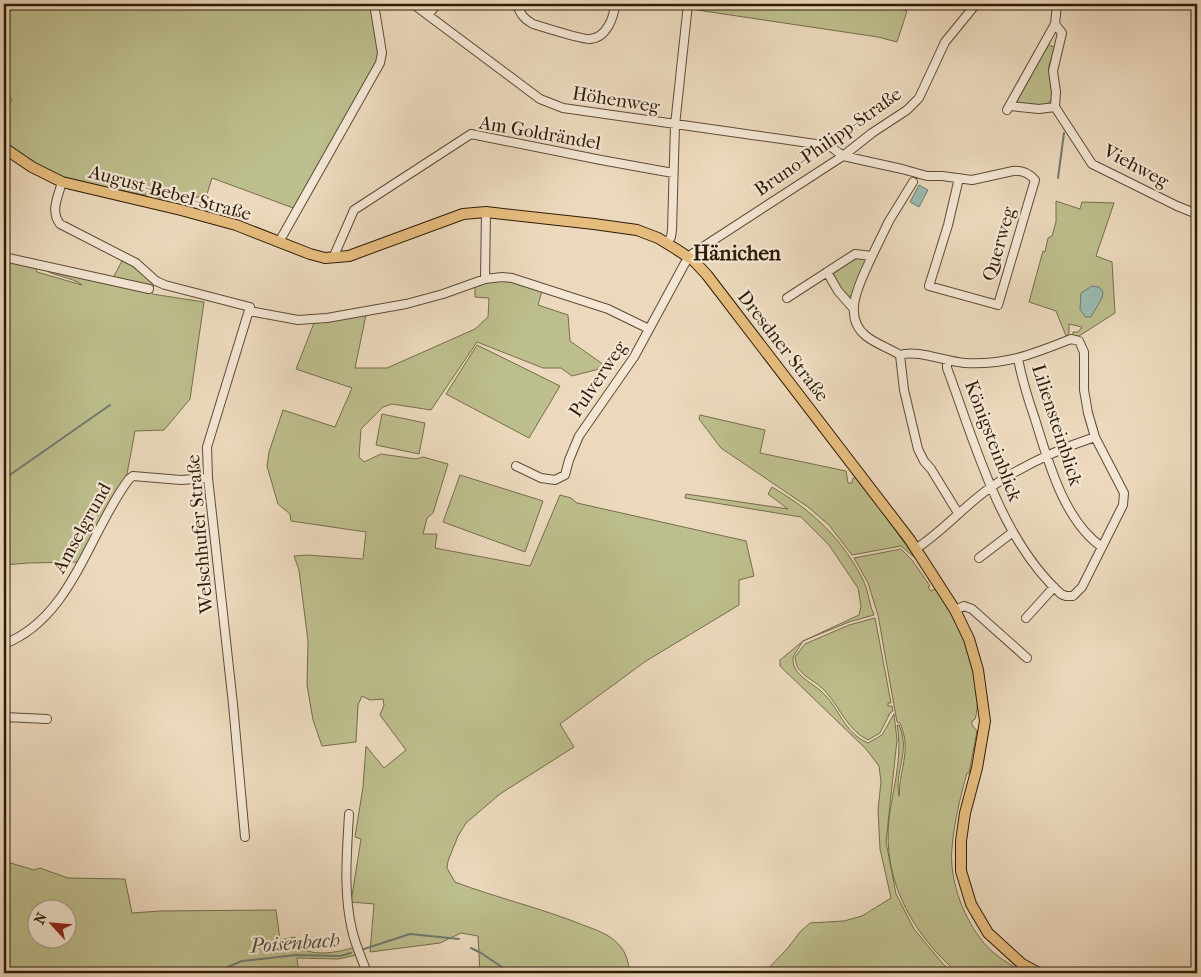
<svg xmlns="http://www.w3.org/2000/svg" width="1201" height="977" viewBox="0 0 1201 977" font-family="'IM FELL French Canon',serif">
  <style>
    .green { fill: #bdbe8d; stroke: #756d4a; fill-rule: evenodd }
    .water { fill: #99bab1; stroke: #6e7b6d }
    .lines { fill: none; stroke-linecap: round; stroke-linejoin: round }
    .stream { stroke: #6e7b6d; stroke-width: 2 }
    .minor-casing { stroke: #5d4b34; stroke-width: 10 }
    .major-casing { stroke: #2d1c06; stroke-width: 12 }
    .minor { stroke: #f3e6d4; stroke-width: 8 }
    .major { stroke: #e6bc7e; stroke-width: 10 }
    .labels { text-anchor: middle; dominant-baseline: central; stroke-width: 4.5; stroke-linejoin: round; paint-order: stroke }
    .street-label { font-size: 19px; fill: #2d1c06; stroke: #f3e6d4 }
    .water-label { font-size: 20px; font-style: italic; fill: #4d4b39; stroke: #f3e6d4 }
    .quarter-label { font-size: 21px; font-weight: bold; fill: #2d1c06; stroke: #f3e6d4 }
  </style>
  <rect width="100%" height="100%" fill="#ecd9bd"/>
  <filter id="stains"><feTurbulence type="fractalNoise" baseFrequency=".004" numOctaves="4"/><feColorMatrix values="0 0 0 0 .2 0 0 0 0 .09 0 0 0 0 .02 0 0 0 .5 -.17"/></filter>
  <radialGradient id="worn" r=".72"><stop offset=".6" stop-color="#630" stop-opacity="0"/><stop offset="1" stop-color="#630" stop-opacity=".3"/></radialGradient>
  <path class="green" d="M4,4H374L380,55L296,209L212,178L207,194L182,202L108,188L63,177L42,167L4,142V113L12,100L4,94Z
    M698,4H887L907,11L897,42L878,37L697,10Z
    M1047,44L1056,48C1053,54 1050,60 1049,66C1049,73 1050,79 1052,86C1056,112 1036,106 1018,103L1017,100Z
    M1056,201L1080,209L1082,202L1114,203L1096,256L1112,262L1115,313L1079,336L1073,335V332H1078L1082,327L1069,324V333L1066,336L1056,311L1029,302L1043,251L1045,252L1048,238L1052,236L1056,222Z
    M860,256L867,261L853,295L847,297C840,291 833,281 833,272L853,258Z
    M4,259L35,266L37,272L82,285C71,276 52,277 41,267L113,278L123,259L154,283L152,294L204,302L190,399L164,430L135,431L127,474L78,562L28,563L4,565Z
    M497,280L510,281L542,291L538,305L568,315L570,341L607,367L572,376L561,368H543L477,342L431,410L392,404L383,407L361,429L359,457L364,462L381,454L416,459L423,457L448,464L433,513L427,518L423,534H437L435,548L530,566L560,495L571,498L577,503L746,541L754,576L739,580V605L646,661L560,724L574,747L500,794L466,823L458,836L448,861L447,868L455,882C497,898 541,908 583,925C596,930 610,934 619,945C627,953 628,963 630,973H480L478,936L461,933L440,943L370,952L374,904L351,902L361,839L355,837L363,787L366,746L384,768L406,750L380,715L384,705L383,699L370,700L362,696L358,705L356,742L322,746L313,720L307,685L308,641L299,570L294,556L307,555L363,559L366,532L291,521L290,514L278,504L267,466L269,452L283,410L335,427L352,388L296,369L314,323L366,315L355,368H387L475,329L488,317L489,298L475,297V286Z
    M477,345L560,386L529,438L446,394Z
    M382,414L425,423L419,454L376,445Z
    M700,415L765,430L760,453L846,471L848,483H852L853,478H859L915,558L901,546L852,555L829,525L808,507L721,448L699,419Z
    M460,475L543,501L525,552L443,522Z
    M772,487C813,511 843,539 864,582C869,593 869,605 874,615L849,622L803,641L793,657C793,661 793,665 795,668C800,678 813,684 821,691C840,708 843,732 868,743L882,735L894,714L897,740L886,842L896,894L914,929L943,964L954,973H764L787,949L800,932L810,923L844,921L862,916L891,898L880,849L878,810L881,782L879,766L866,749L780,666V660L803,641L859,615L861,606L858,588L829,545L801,517L685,498L686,494L788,509L768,494Z
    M901,549L912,560L930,586L928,587L931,591L935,589C939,594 944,599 947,604C962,627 985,693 975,719L972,721V725L977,731L969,773H967C960,798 954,823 952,848C949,878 962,914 980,938C991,954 1009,964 1025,973H958C913,935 882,880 889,819C893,788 903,756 897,725H899C911,752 894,771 899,796C900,792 899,788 900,784C903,760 910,747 900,723L897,722L878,615L868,583L854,558Z
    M875,618L891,703H888V706H892L893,711L890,713L880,733L868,740C847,730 840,707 825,691C817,682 805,678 798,668C796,665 796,662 795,657L805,644L849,625Z
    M4,861L34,870L40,868L68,878L125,879L132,913L160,911L276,910L280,940L295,937C297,940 299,945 302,948C313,957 342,952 354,947L357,955L338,959L297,958L299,973H4ZM38,910H68V940H38Z"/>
  <path class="water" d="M919,185L928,190L919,207L910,202Z
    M1092,286L1099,287L1103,292L1102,298L1091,317H1085L1080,309L1081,293Z"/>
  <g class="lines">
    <path class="stream" d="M1058,178L1064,133
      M4,479L110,405
      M471,948L481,953L511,973
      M364,949L410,934L459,939
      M213,973L242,961L296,955L340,956L351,953"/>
    <g class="minor-casing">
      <path id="minor" d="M413,4L540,99L563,108L830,146L843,156L902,169L927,176H942L972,180L1013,171C1022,170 1029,173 1035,180L998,305L929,286L948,225L959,178
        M517,4C520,14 524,19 533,24C543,27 583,40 590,39C606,38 614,18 615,4
        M428,15L437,4
        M1010,106L1039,109L1055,107
        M1055,107L1092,164L1177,206L1197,214
        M1055,107L1056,92L1053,71L1062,33L1055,24
        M1007,110L1055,24L1057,4
        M62,182C58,197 50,211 60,224L136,263L156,281L165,285L250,307L207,447L208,478L233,704L245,837
        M279,242L380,63L382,53L375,10L376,4
        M667,243L671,237L672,230L675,125L688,4
        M872,256C862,279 840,315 866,336C876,344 889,348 900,355C917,349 946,362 965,363C1007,365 1033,354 1071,339L1079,341L1084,352V390L1088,413L1095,437L1124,493L1123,505L1082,587L1073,596H1066L1061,594C1000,539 975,443 947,368V361
        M4,257L149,289
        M333,258L354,210L471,134L601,160L673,173
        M827,272L838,291L853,308
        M485,279L486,212
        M787,298L855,254L872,256L889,221L913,182
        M249,311L298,320L327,318L406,304L443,294L485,279L502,277L512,278L608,309L649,329
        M900,355L904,390L918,449L924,461L931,469L958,513
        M1018,359C1022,379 1028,399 1035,419C1048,461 1064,521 1102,547
        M516,466L541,478L555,480L565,475L569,460L579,436L634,357L685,263L692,254L843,156L872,133L907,110L919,98L945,42L976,4
        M917,548C943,531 964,506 991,487C1022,466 1059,449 1095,437
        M979,558L1013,532
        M955,610L964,606L972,609L1027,658
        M1026,618L1054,587
        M4,644C72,618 89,532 129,479L133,476L181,480L208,478
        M4,717L47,719
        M349,814C347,852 343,892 352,930C355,944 362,959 367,973"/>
    </g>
    <g class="major-casing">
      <path id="major" d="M4,148L32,167L62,182L181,210L236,225L310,254L325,258L349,256L463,214L486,212L594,224L637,230L658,238L676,249L694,261L707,275L910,540L955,610L969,639L978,670L985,721L977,768L965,813L961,841V871L971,904L988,933L1022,964L1039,973"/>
    </g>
    <use href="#minor" class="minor"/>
    <use href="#major" class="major"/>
  </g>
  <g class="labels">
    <g class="street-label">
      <text transform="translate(616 100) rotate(9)">Höhenweg</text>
      <text transform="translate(540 133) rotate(10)">Am Goldrändel</text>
      <text transform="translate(828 142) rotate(-35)">Bruno-Philipp-Straße</text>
      <text transform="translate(1136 166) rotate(28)">Viehweg</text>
      <text transform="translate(170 193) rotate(15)">August-Bebel-Straße</text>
      <text transform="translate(999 244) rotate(-74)">Querweg</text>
      <text transform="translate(783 346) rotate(52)">Dresdner Straße</text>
      <text transform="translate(598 379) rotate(-56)">Pulverweg</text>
      <text transform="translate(1057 425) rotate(72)">Liliensteinblick</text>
      <text transform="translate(993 441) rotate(69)">Königsteinblick</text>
      <text transform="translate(82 528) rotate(-61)">Amselgrund</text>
      <text transform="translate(200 534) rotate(-95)">Welschhufer Straße</text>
    </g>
    <g class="water-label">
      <text transform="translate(295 943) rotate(-4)">Poisenbach</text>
    </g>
    <g class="quarter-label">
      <text x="737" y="253">Hänichen</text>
    </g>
  </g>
  <rect width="1201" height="977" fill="none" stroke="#ecd9bd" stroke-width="20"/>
  <rect x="5" y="5" width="1191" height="967" fill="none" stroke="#2d1c06" stroke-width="2.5"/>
  <rect x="10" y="10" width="1181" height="957" fill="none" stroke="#2d1c06"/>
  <g transform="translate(52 924) rotate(296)"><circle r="24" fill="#f3e6d4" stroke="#a49582"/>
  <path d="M0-4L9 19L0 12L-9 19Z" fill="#8f2418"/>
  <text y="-8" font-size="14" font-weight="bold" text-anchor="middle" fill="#2d1c06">N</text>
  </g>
  <rect width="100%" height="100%" filter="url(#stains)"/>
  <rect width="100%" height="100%" fill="url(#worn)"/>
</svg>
